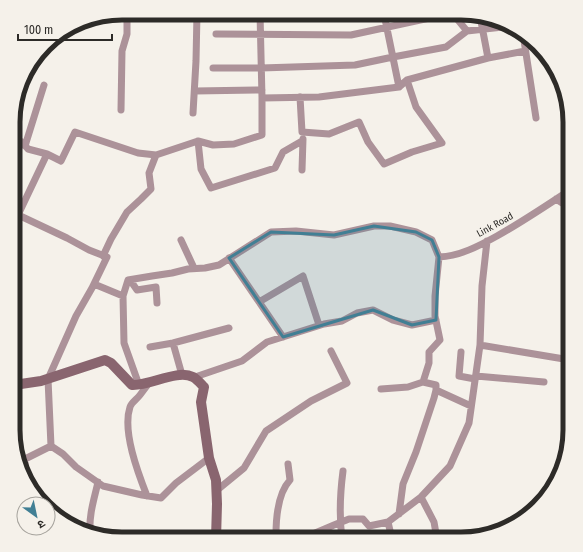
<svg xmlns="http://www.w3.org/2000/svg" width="583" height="552" viewBox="0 0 583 552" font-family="'Fira Sans Condensed','Noto Sans Devanagari',sans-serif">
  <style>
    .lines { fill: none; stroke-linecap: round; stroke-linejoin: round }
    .street { stroke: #ac9299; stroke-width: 7 }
    .secondary { stroke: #89656f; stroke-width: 10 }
    .marked { fill: #417f94; fill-opacity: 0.2; stroke: #417f94; stroke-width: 3; stroke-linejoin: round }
    .labels { text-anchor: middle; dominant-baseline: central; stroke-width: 3.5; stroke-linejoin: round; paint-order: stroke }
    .street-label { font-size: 10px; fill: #2d2b28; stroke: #f5f1ea }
    .rim { fill: none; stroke: #2d2b28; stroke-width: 5 }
  </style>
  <rect width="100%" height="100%" fill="#f5f1ea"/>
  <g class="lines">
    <path class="street" d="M260,13L262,98L319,97L399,87L407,80L488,58L480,16
      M384,14L399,87
      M453,14L467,31
      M216,34L351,35L448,14
      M523,34L536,118
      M488,58L525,51
      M213,68H261L355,65L393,57L446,47L467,31L511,26
      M195,91L262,90
      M300,97L302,132L329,134L359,122L368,142L384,164L412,152L442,143L416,107L407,80
      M121,110L122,51L127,34V13
      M193,113L196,61L197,13
      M15,139L22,142L28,149L47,154
      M198,141L201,169L211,188L275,168L283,152L302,141
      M25,146L44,85
      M302,170L303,139
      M556,199L570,208
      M14,213L67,238L89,250L107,257L92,288L76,316L48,379L51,446
      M18,215L47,154L61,161L75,132L138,153L156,155
      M181,240L194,268
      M103,256L111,239L127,212L141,199L151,189L149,173L156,155L198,141L213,145L234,144L262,135V98
      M439,257C460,256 479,246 497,236C522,222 546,206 570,190
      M229,258L283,337
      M130,280L137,290L156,287L157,303
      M94,284L123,296L128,280L152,276L172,273L188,269L205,268L219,265L271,232L296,231L334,235L374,226H390L416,232L432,240L439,257L435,296V316L440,340L429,352V363L423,382L436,385V390
      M123,296L124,343L139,385
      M259,302L303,276L319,325
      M173,343L182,375
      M480,345L570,360
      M150,347L173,343L229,328
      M461,352L459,376L475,379
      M476,376L544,382
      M195,377L242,361L267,342L324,324L342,321L357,313L373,310L393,320L412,325L436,320
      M381,389L408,387L423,382
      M288,464L290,480C278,493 276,518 276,535L282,537L297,539
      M25,468V459L51,446L63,454L76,467L103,486L142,495L161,498L176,483L209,458
      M216,491L244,468L266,431L311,401L347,383L331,351
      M147,496C138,473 122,431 130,407C131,403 137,399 140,395C143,391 146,387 149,383
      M421,497L434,522L437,539
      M399,514L403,484L416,452L434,398L436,390L471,406
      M90,532C89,514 94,500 98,482
      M301,539L334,525L349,519H363L369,526L388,522
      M342,539C339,516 340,494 343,471
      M392,539L388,522L421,497L450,466L469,423L480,345L482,286L487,241"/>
    <path class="secondary" d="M14,385L41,381L105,360L111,363L132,385C150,386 177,369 193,377C197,379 201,384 204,387L201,402L209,458L216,480L217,504L216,539"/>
  </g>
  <path class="marked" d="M374,226L416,232L432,240L439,257L436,320L412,325L373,310L283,337L229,258L271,232L334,235Z"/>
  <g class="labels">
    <g class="street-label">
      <text transform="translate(495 225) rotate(-29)">Link Road</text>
    </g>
  </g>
  <path d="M0 0H583V552H0ZM122 20H461A102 102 0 0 1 563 122V430A102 102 0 0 1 461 532H122A102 102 0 0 1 20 430V122A102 102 0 0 1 122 20Z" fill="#f5f1ea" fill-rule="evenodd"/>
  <path class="rim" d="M122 20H461A102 102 0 0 1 563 122V430A102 102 0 0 1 461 532H122A102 102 0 0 1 20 430V122A102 102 0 0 1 122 20Z"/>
  <g transform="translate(36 516) rotate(147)"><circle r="19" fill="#f5f1ea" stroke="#a5a29c"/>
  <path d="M0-3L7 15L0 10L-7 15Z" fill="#417f94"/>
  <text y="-6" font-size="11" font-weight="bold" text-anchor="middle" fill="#2d2b28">उ</text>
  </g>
  <path d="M18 34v6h94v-6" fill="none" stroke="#2d2b28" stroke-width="2"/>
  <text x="24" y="34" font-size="12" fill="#2d2b28" stroke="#f5f1ea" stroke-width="3" paint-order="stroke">100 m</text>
</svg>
